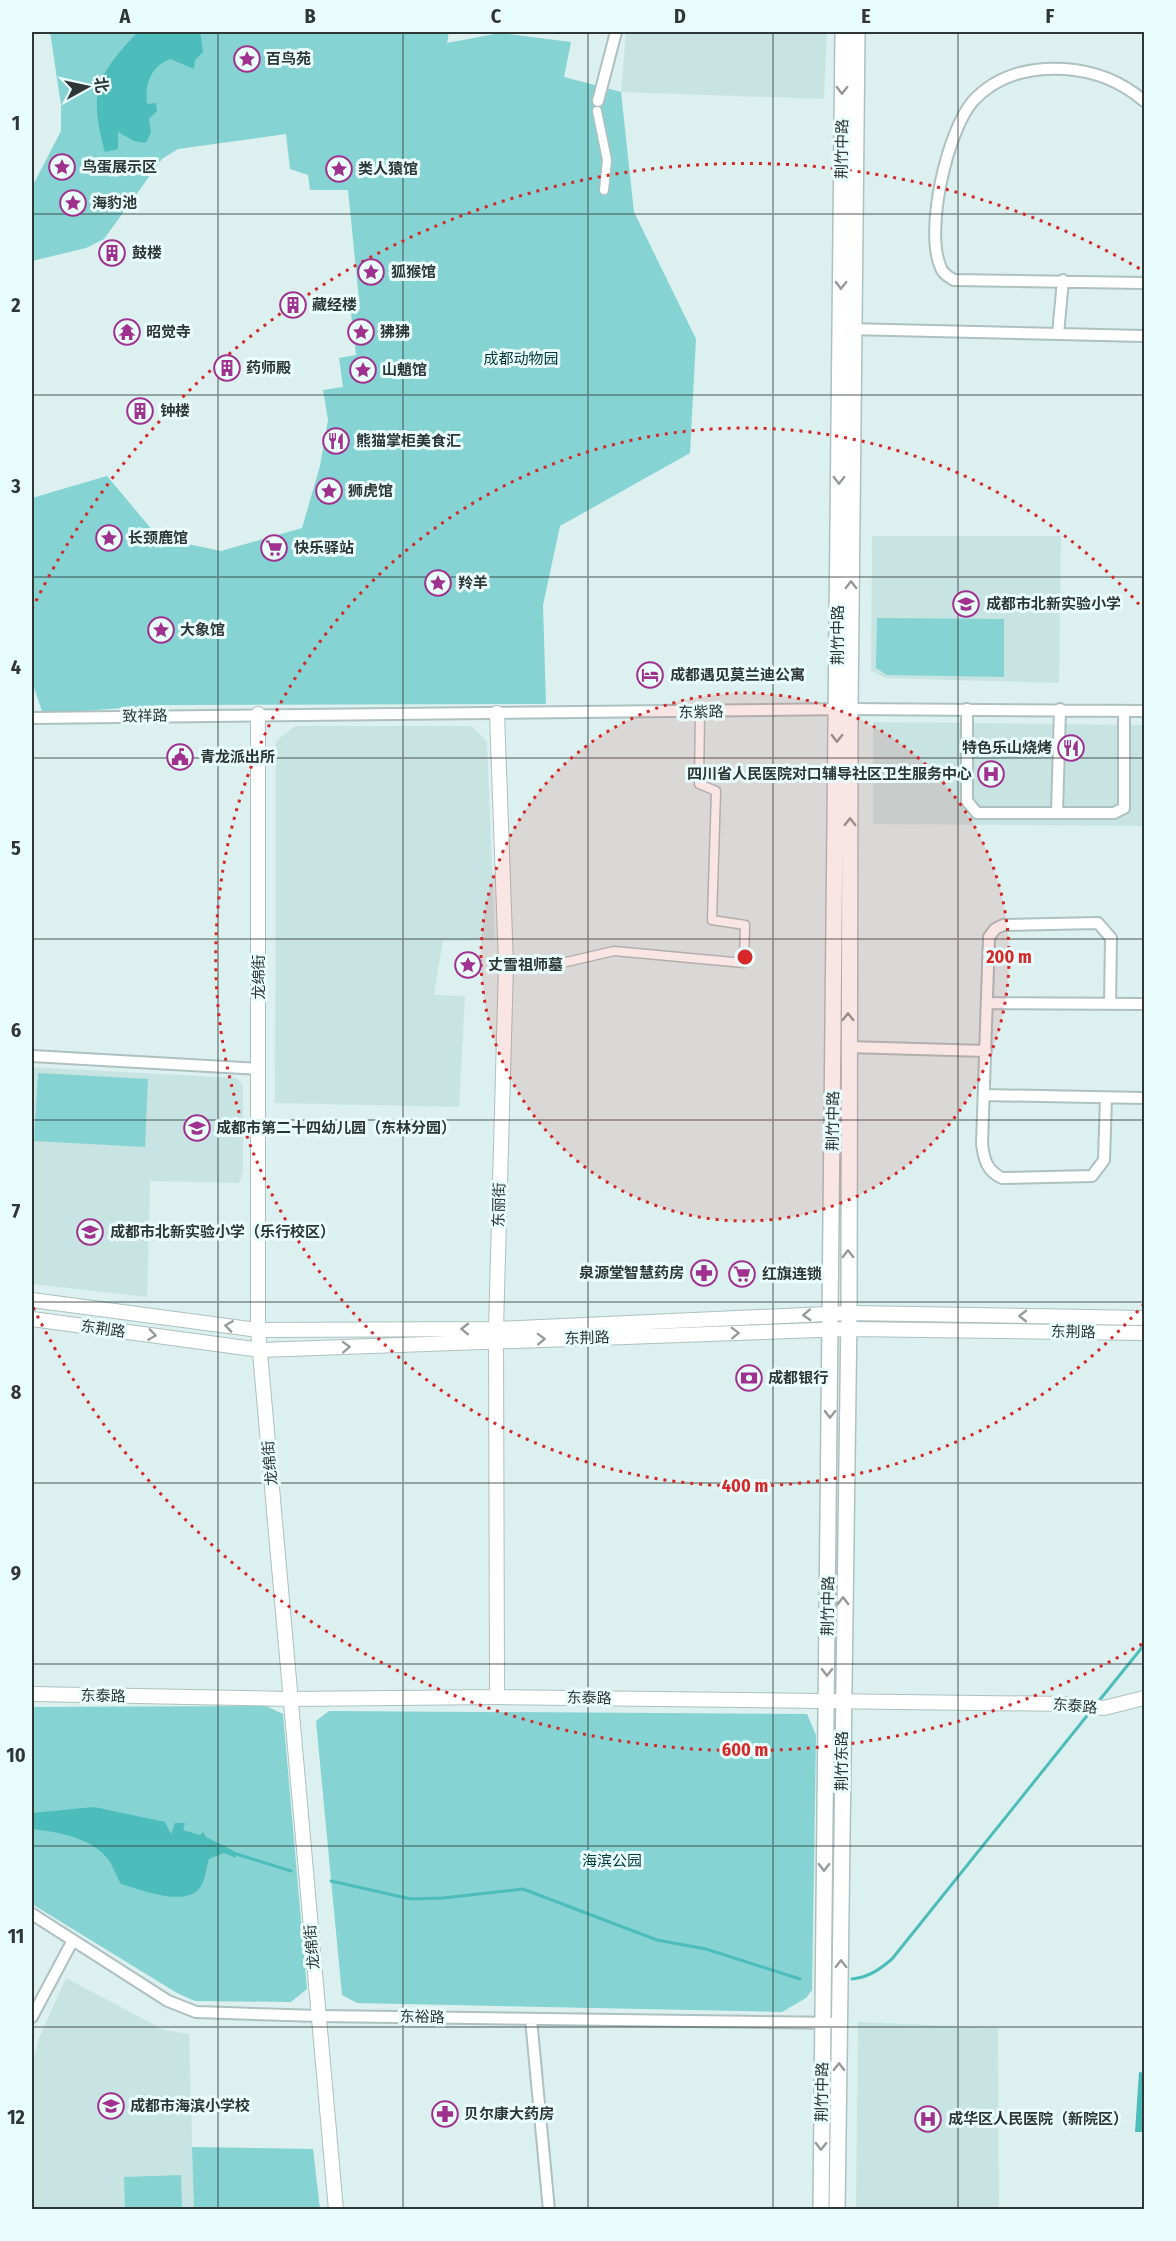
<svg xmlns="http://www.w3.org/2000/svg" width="1176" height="2241" viewBox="0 0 1176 2241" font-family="'Fira Sans Condensed','Noto Sans SC',sans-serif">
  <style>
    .built { fill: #c7e4e3 }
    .green { fill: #85d3d2 }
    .water { fill: #4cbdbb }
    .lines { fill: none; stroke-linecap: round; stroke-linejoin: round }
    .stream { stroke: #4cbdbb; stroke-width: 3 }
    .pedestrian-casing { stroke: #adc1c0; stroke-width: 11 }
    .minor-casing { stroke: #adc1c0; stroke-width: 14 }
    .tertiary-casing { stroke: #adc1c0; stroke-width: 16 }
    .secondary-casing { stroke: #adc1c0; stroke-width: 18 }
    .pedestrian { stroke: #fff; stroke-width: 8 }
    .minor { stroke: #fff; stroke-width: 10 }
    .tertiary { stroke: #fff; stroke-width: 14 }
    .secondary { stroke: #fff; stroke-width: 15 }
    .oneway { stroke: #969a9a }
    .grid { fill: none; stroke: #2e3636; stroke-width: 1.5; stroke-opacity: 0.55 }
    .ring { fill: none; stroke: #d62828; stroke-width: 3; stroke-dasharray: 3 6 }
    .labels { text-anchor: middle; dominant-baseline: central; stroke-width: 6; stroke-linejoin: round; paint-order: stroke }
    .poi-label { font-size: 15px; font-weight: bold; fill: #2e3636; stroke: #e9fdfc; text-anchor: start }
    .street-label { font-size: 15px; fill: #2e3636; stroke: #e9fdfc }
    .park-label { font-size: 15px; fill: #013838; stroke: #e9fdfc }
    .centre { fill: #d62828; stroke: #e9fdfc; stroke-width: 3 }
    .ring-label { font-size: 18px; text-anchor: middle; font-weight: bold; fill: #d62828; stroke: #e9fdfc; stroke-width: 6; stroke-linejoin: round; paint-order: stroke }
    .neatline { fill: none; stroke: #2e3636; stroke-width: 2 }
    .grid-label { font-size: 20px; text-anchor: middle; font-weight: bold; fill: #2e3636 }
  </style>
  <rect width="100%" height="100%" fill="#dbf0ef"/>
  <path class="built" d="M626,32H827L824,99L621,92Z
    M872,536H1061L1059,683L886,678L871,671Z
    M873,722L1144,725V826L873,824Z
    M295,726H472L487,742L495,940L443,941L434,995L465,996L459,1107L275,1103L276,741Z
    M32,1067L237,1078L243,1085V1172L239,1183L150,1181L147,1297L32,1284Z
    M66,1978L164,2030L189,2034L194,2209L34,2210L32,2066L39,2038Z
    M858,2022L998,2028L999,2209H856Z"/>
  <path class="green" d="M50,32H449L447,43L500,33L571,42L564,77L621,92L634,212L696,339L690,453L560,526L543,605L546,704L164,705L43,714L32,682V498L107,476L159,538L221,551L302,528L320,466L328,420L323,390L343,387L339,358L356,355L351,313L360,309L348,190H310L308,175L290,169L286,134L178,149L162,159L104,239L86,248L32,261V187L61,131V105Z
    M877,618L1004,619V677L887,675L876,668Z
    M38,1073L148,1079L145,1147L34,1141Z
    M266,1706L283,1714L307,1989L291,2002L195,2001L177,1993L32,1904V1707Z
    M329,1711L807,1714L816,1735L812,1990L806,1998L782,2012L357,2003L342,1995L316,1721Z
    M192,2147L313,2149L320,2209H194Z
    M181,2175L182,2209H125L124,2177Z"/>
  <path class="water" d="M166,32H200L203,52L195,60L194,69L170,59C150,67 145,84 147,104L156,103L157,111L149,119L151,132L146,143L134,141L118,132V149L105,152C89,94 95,77 136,34Z
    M94,1807L165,1822L171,1834L175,1823H185L183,1830L200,1835L203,1832L206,1837L234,1851L236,1858L224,1853L209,1859C206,1867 206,1878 201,1886C188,1909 139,1889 121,1884C116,1876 113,1865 107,1858C90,1837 57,1832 32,1829V1813Z
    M1139,2072L1144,2073V2132H1135Z"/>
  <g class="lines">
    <path class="stream" d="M1098,1702L1144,1645
      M233,1853L291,1871
      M331,1881L411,1899L443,1898L523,1889L657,1940L706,1949L800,1979
      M852,1979C869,1977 879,1970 892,1959L1090,1712"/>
    <g class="pedestrian-casing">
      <path id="pedestrian" d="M597,111L607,160L604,190
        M562,963L614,951L744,963L745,925L712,920L716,791L699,784L700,712"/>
    </g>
    <g class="minor-casing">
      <path id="minor" d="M598,101L616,32
        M1144,101C1122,82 1094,71 1065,69C1031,67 997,75 973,101C947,131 924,232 941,268C943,274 949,277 954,280L1144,283
        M848,329L1144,336
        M1058,334L1063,280
        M967,709V801L977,813H1114L1124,808V711
        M32,718L850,709L1144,711
        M1057,813L1060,709
        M988,1003L1144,1004
        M848,1047L986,1051
        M32,1056L259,1069
        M984,1095L1144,1098
        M1106,1098L1104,1160L1092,1176L1002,1178C987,1171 984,1160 982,1144L989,937L995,929L1003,925L1098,923L1111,938L1110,1003
        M32,1914L168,2001L196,2012L319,2016L840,2023
        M32,2017L73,1940
        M531,2019L549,2210"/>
    </g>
    <g class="tertiary-casing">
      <path id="tertiary" d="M258,714V1330L336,2210
        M32,1300L258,1330L496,1329L849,1313L1144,1318
        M32,1319L261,1350L848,1329L1144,1333
        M32,1694L290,1699L497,1697L1068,1704L1104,1708L1144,1698
        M497,1697L496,1329L506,965L497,713"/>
    </g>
    <g class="secondary-casing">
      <path id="secondary" d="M821,2210L843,32
        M837,2210L849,1313L850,709L857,32"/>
    </g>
    <use href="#pedestrian" class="pedestrian"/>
    <use href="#minor" class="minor"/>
    <use href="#tertiary" class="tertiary"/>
    <use href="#secondary" class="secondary"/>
  </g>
  <defs><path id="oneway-chevron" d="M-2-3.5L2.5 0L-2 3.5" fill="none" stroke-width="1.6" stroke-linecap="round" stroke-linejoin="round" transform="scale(1.5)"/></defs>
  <g class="oneway">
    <use href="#oneway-chevron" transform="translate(842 90) rotate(91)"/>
    <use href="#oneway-chevron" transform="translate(841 285) rotate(91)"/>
    <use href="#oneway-chevron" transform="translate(839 480) rotate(90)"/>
    <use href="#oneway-chevron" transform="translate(851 585) rotate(-90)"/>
    <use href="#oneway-chevron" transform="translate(837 738) rotate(91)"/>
    <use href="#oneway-chevron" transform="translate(850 822) rotate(-90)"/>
    <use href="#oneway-chevron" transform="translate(848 1017) rotate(-90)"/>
    <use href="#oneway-chevron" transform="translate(848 1254) rotate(-90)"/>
    <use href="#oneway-chevron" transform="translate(807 1315) rotate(177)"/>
    <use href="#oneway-chevron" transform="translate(1023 1316) rotate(-179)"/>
    <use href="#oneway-chevron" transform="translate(229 1326) rotate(-172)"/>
    <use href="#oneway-chevron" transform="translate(465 1329) rotate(-179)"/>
    <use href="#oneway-chevron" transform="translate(735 1333) rotate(-2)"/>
    <use href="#oneway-chevron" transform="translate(152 1335) rotate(8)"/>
    <use href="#oneway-chevron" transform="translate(541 1339) rotate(-2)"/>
    <use href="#oneway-chevron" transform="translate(346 1347) rotate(-2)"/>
    <use href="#oneway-chevron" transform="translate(830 1414) rotate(91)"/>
    <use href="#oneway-chevron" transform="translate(843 1601) rotate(-90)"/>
    <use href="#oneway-chevron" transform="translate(827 1672) rotate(91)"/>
    <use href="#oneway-chevron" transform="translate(824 1867) rotate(91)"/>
    <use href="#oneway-chevron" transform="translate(841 1964) rotate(-90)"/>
    <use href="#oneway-chevron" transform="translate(839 2067) rotate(-89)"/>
    <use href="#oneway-chevron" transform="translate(821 2146) rotate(91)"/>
  </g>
  <path class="grid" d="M218,32V2210M403,32V2210M588,32V2210M773,32V2210M958,32V2210M32,214H1144M32,395H1144M32,577H1144M32,758H1144M32,939H1144M32,1120H1144M32,1302H1144M32,1483H1144M32,1664H1144M32,1846H1144M32,2027H1144"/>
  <circle cx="745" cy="957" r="264" fill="#d62828" fill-opacity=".12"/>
  <g class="ring">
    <circle cx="745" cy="957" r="264"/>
    <path d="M1144 1304A529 529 0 1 1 1144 610"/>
    <path d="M1142 1644A793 793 0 0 1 32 1305M32 609A793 793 0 0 1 1142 270"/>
  </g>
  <defs>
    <g id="sight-ring" transform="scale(1.35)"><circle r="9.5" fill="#e9fdfc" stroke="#a1318e" stroke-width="1.5"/><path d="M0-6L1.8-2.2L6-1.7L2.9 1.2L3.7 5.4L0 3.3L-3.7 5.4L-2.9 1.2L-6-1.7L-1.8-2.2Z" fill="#a1318e"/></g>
    <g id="building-ring" transform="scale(1.35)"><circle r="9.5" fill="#e9fdfc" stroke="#a1318e" stroke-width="1.5"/><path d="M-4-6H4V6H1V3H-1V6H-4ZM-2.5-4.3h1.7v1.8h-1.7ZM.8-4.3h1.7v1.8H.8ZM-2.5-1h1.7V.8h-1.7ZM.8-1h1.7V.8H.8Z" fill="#a1318e"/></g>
    <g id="temple-ring" transform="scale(1.35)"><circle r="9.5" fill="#e9fdfc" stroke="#a1318e" stroke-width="1.5"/><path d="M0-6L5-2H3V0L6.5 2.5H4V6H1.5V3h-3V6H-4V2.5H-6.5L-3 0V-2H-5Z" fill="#a1318e"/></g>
    <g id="restaurant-ring" transform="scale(1.35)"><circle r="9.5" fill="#e9fdfc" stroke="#a1318e" stroke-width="1.5"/><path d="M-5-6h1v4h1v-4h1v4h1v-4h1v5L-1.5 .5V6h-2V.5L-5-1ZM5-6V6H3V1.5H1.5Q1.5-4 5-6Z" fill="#a1318e"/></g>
    <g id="supermarket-ring" transform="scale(1.35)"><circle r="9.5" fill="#e9fdfc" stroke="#a1318e" stroke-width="1.5"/><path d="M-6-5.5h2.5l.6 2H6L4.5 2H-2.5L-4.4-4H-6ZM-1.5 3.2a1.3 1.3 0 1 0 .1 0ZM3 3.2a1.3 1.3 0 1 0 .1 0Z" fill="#a1318e"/></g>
    <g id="school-ring" transform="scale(1.35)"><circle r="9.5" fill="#e9fdfc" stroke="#a1318e" stroke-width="1.5"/><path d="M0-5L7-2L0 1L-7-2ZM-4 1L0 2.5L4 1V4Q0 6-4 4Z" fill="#a1318e"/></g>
    <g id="hotel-ring" transform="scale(1.35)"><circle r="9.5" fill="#e9fdfc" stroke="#a1318e" stroke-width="1.5"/><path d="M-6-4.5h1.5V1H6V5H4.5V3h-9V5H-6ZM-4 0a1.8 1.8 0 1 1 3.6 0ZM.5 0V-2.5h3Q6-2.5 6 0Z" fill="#a1318e"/></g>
    <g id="civic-ring" transform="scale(1.35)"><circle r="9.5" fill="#e9fdfc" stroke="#a1318e" stroke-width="1.5"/><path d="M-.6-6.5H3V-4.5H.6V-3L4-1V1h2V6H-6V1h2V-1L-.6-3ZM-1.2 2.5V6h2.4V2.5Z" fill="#a1318e"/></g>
    <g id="hospital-ring" transform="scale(1.35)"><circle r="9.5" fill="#e9fdfc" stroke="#a1318e" stroke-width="1.5"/><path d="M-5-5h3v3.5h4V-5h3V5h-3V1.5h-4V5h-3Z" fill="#a1318e"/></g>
    <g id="pharmacy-ring" transform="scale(1.35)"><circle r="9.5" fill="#e9fdfc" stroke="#a1318e" stroke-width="1.5"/><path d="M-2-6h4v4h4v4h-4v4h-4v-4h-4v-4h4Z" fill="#a1318e"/></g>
    <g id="bank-ring" transform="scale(1.35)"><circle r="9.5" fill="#e9fdfc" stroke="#a1318e" stroke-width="1.5"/><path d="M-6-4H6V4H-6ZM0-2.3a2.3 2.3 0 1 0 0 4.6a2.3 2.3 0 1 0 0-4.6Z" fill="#a1318e"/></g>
  </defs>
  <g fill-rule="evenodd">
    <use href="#sight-ring" x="247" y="59"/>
    <use href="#sight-ring" x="62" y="167"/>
    <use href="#sight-ring" x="339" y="169"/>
    <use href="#sight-ring" x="73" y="203"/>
    <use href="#building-ring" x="112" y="253"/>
    <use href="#sight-ring" x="371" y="272"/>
    <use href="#building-ring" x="293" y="305"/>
    <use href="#temple-ring" x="127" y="332"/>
    <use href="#sight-ring" x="361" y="332"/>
    <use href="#building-ring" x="227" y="368"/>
    <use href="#sight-ring" x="363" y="370"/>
    <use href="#building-ring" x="140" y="411"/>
    <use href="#restaurant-ring" x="336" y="441"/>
    <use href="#sight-ring" x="329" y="491"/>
    <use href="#sight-ring" x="109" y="538"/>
    <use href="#supermarket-ring" x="274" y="548"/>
    <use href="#sight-ring" x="438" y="583"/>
    <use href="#school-ring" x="966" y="604"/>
    <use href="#sight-ring" x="161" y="630"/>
    <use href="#hotel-ring" x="650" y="675"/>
    <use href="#restaurant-ring" x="1071" y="748"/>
    <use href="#civic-ring" x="180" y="757"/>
    <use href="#hospital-ring" x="991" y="774"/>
    <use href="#sight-ring" x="468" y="965"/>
    <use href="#school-ring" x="197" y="1128"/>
    <use href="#school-ring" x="90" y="1232"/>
    <use href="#pharmacy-ring" x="704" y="1273"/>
    <use href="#supermarket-ring" x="742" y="1274"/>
    <use href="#bank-ring" x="749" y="1378"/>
    <use href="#school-ring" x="111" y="2106"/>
    <use href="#pharmacy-ring" x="445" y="2114"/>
    <use href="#hospital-ring" x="928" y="2119"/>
  </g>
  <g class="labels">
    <g class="poi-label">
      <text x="266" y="59">百鸟苑</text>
      <text x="82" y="167">鸟蛋展示区</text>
      <text x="358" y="169">类人猿馆</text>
      <text x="92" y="203">海豹池</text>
      <text x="132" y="253">鼓楼</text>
      <text x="391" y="272">狐猴馆</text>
      <text x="312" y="305">藏经楼</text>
      <text x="146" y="332">昭觉寺</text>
      <text x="380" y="332">狒狒</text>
      <text x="246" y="368">药师殿</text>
      <text x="382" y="370">山魈馆</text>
      <text x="160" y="411">钟楼</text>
      <text x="356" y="441">熊猫掌柜美食汇</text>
      <text x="348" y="491">狮虎馆</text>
      <text x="128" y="538">长颈鹿馆</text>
      <text x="294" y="548">快乐驿站</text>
      <text x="458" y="583">羚羊</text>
      <text x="986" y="604">成都市北新实验小学</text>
      <text x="180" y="630">大象馆</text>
      <text x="670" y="675">成都遇见莫兰迪公寓</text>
      <text x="1052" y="748" text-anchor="end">特色乐山烧烤</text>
      <text x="200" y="757">青龙派出所</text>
      <text x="972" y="774" text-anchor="end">四川省人民医院对口辅导社区卫生服务中心</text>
      <text x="488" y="965">丈雪祖师墓</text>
      <text x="216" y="1128">成都市第二十四幼儿园（东林分园）</text>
      <text x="110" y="1232">成都市北新实验小学（乐行校区）</text>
      <text x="684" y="1273" text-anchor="end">泉源堂智慧药房</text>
      <text x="762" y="1274">红旗连锁</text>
      <text x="768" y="1378">成都银行</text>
      <text x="130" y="2106">成都市海滨小学校</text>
      <text x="464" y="2114">贝尔康大药房</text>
      <text x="948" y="2119">成华区人民医院（新院区）</text>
    </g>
    <g class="street-label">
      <text transform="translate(842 149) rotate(-89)">荆竹中路</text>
      <text transform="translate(838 635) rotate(-90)">荆竹中路</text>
      <text transform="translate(701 712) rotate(-1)">东紫路</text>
      <text transform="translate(145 716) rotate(-1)">致祥路</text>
      <text transform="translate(259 977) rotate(-90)">龙绵街</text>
      <text transform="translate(833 1121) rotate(-89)">荆竹中路</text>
      <text transform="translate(499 1205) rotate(-89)">东丽街</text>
      <text transform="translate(103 1329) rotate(8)">东荆路</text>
      <text transform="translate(1073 1332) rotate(1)">东荆路</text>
      <text transform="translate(587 1338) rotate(-2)">东荆路</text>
      <text transform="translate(270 1463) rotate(-95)">龙绵街</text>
      <text transform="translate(828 1606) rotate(-89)">荆竹中路</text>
      <text transform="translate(103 1696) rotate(1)">东泰路</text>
      <text transform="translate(589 1698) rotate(1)">东泰路</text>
      <text transform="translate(1075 1706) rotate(5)">东泰路</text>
      <text transform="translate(842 1761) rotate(-90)">荆竹东路</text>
      <text transform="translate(312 1947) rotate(-95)">龙绵街</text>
      <text transform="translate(422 2017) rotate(1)">东裕路</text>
      <text transform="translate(822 2092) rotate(-89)">荆竹中路</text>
    </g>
    <g class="park-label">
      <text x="521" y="359">成都动物园</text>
      <text x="612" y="1861">海滨公园</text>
    </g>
  </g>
  <circle cx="745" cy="957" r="9" class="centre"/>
  <g class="ring-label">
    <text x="1009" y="963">200 m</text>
    <text x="745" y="1492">400 m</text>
    <text x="745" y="1756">600 m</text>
  </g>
  <rect width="1176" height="2241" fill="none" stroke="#e9fdfc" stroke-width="66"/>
  <g transform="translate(87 87) rotate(82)" stroke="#e9fdfc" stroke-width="4.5" paint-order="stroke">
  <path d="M0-4.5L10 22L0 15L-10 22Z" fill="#2e3636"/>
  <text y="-9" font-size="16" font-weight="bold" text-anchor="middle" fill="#2e3636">北</text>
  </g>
  <rect x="33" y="33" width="1110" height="2175" class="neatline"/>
  <g class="grid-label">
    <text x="125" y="23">A</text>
    <text x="310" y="23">B</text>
    <text x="496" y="23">C</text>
    <text x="680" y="23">D</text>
    <text x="866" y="23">E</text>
    <text x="1050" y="23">F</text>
    <text x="16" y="130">1</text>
    <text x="16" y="312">2</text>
    <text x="16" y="493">3</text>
    <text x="16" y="674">4</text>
    <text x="16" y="855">5</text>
    <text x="16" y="1037">6</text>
    <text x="16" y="1218">7</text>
    <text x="16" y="1399">8</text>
    <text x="16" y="1580">9</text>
    <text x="16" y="1762">10</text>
    <text x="16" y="1943">11</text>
    <text x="16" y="2124">12</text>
  </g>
</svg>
